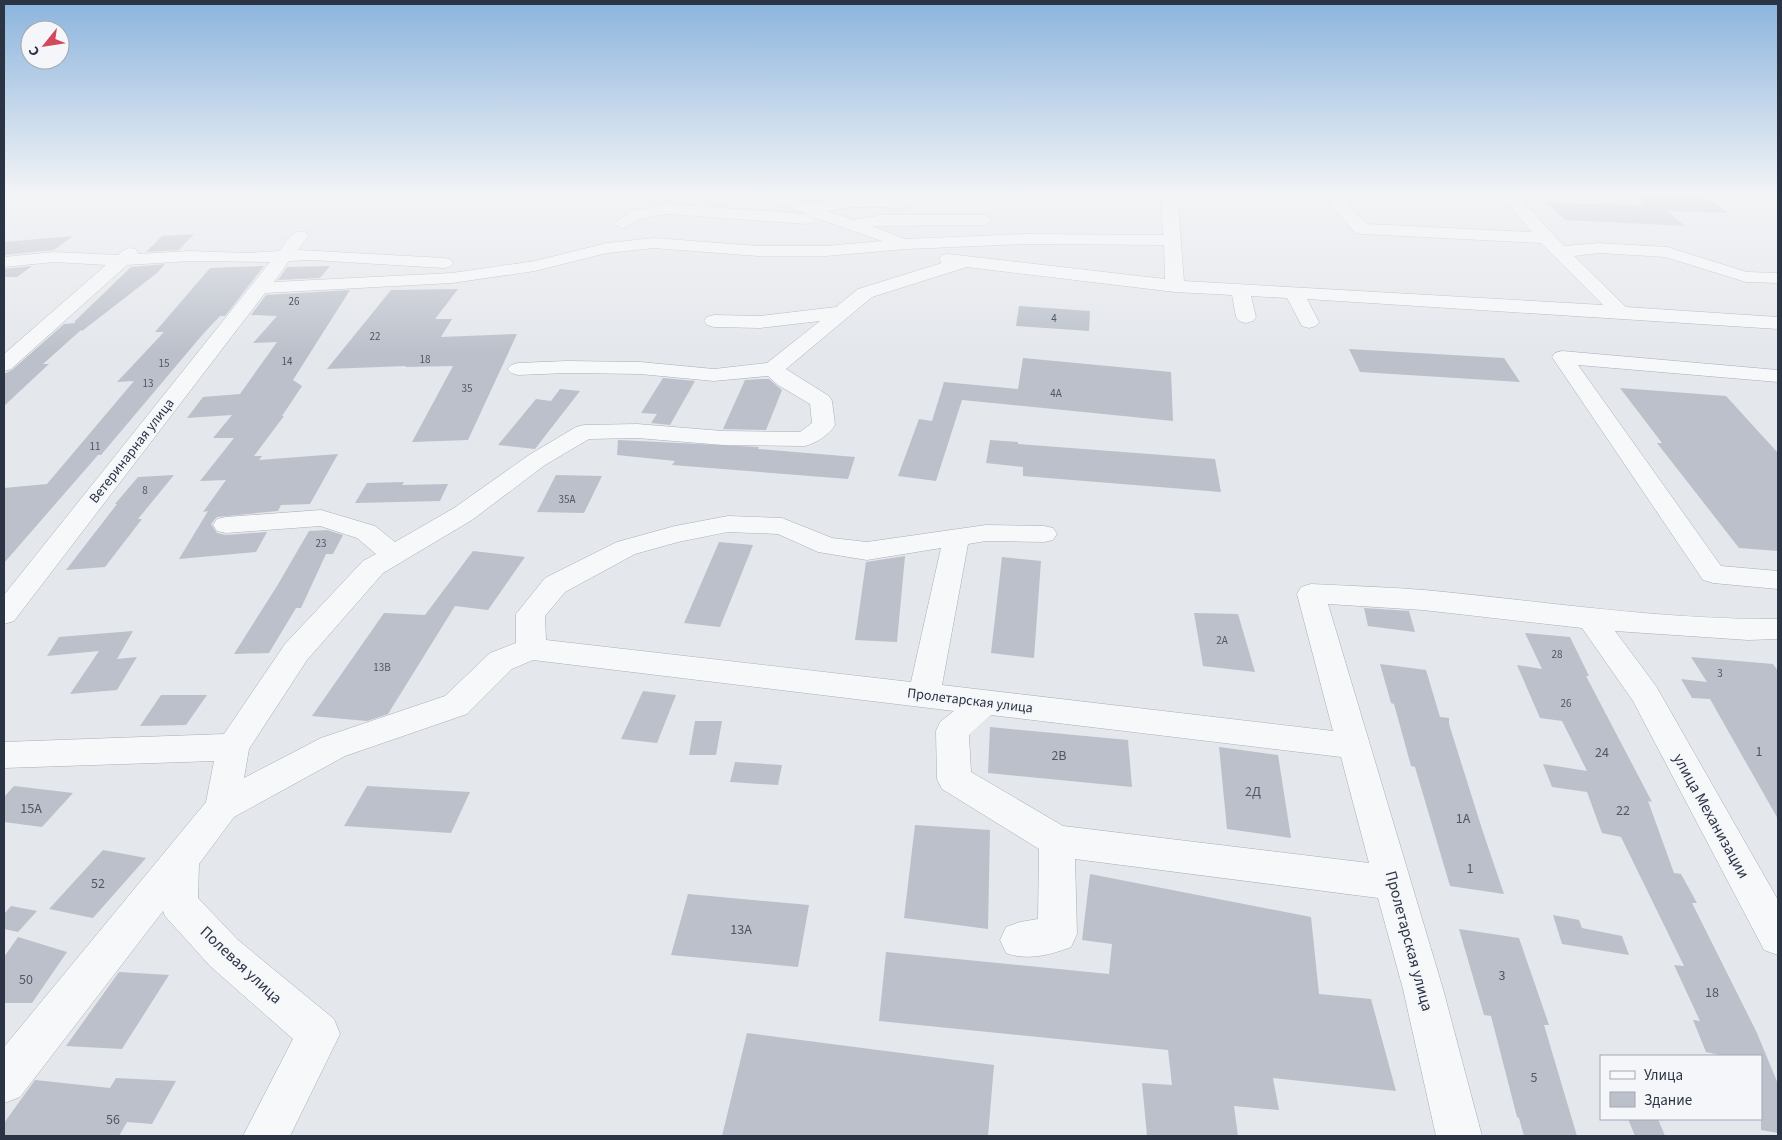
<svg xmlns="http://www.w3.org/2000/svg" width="1782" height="1140" viewBox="0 0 1782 1140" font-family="'Source Sans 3',sans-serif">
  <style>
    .building { fill: #bbc0ca }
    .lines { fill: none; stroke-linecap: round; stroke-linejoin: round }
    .minor-casing { stroke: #a9aeb7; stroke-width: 1 }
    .minor { fill: #f7f8fa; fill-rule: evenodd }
    .labels { text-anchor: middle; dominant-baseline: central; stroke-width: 4; stroke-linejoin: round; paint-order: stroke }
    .number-label { font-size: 11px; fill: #4f5766 }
    .street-label { font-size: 14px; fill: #2b3445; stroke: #f4f6f9 }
    .near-number-label { font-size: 14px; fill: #4f5766 }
    .near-street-label { font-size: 16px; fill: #2b3445; stroke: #f4f6f9 }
  </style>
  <rect width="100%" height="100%" fill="#e4e7ec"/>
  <path class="building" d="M1629,194H1701L1728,213L1667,211L1685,226L1565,220L1546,202L1645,206Z
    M194,234L179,250L146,252L162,236Z
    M73,236L54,250L4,255V242Z
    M165,264L157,273L82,331L81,330L43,364H49L4,406V374L12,370L64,324L76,323L74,322L131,267Z
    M32,266L17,277H4V269Z
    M264,266L225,316H220L203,334L101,455H98L4,563V488L47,484L134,381L117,382L164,332H155L210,268Z
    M330,266L320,278L278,280L287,267Z
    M458,289L435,319H452L441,337L517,334L468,440L412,442L453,366L405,367L406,366L327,369L391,290Z
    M350,290L293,380L302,386L282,416H284L254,456H262L259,460L338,454L310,504L281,505L278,511L217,517L211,524L217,533L226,535L267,532L256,552L179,559L208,511L203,512L226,480L200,481L234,438H213L232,415L187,418L203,397L240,394L277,342L253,343L277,316L251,315L266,295Z
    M1019,306L1090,311L1089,331L1016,326Z
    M1349,349L1504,358L1520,382L1360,372Z
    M1023,358L1171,372L1173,421L962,400L936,481L898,476L919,419L932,421L944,382L1018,389Z
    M663,378L695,381L670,425L651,423L657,414L641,413Z
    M761,379H769L782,390L766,430L723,429L745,380Z
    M1620,388L1726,396L1778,453V551L1739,548L1657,443H1662Z
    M560,389L580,391L535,449L498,445L536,399L551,401Z
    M618,440L759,447L758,449L855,457L848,479L672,465L675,461L617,455Z
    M990,440L1018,442V444L1215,459L1221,492L1023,476V467L986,463Z
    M174,475L138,519H142L105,567L66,570L117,504H115L138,477Z
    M556,475L602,476L584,513L537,512Z
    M404,482L402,485L448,484L440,501L355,503L367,483Z
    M327,530L343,535L333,554H326L301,608H296L269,653L234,654L277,586L309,531Z
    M719,542L753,545L720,627L684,623Z
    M473,551L525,557L488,610L455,606L388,714L367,721L312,716L384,613L425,615Z
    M905,556L897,642L855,640L866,562Z
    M1002,557L1041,561L1034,658L991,653Z
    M1364,608L1409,611L1415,632L1368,626Z
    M1194,613L1238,614L1255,672L1203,666Z
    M133,631L117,659L137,657L117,690L70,694L99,651L47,656L59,637Z
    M1525,633L1570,637L1589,676H1586L1652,802L1648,801L1674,873L1681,874L1697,903H1692L1757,1033L1778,1084V1133L1761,1130V1056H1724L1706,1052L1693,1020L1700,1021L1674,965L1684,966L1621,837L1602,833L1587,792L1552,787L1543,764L1587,771L1562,721L1540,718L1517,665L1542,669Z
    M1691,657L1773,664L1778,671V819L1710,699L1692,698L1681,679L1707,682Z
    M1380,664L1426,670L1440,717L1449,718V724L1482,829L1504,894L1450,886L1415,767L1411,766L1394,704L1391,703Z
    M643,691L676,695L657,743L621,739Z
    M161,695H207L186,725L140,726Z
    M695,721H722L716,755H689Z
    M990,727L1128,740L1132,787L988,773Z
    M1219,747L1278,755L1291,838L1227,829Z
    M735,762L782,765L778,785L730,782Z
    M14,786L73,793L42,827L4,822V797Z
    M367,786L470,792L451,833L344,826Z
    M915,825L990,830L988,929L904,918Z
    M103,850L146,858L93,918L49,909Z
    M1090,874L1311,917L1319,994L1371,999L1396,1091L1273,1078L1279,1110L1234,1106L1238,1136H1147L1142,1083L1172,1085L1168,1050L879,1021L886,952L1109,974L1112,944L1082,940Z
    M688,894L809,905L798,967L671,955Z
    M11,906L37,911L18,932L4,929V914Z
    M1553,915L1579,920L1582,928L1622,936L1629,955L1562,944Z
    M1459,929L1519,938L1549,1025H1544L1577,1136H1524L1519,1118L1517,1117L1491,1016L1484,1015Z
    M18,937L67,952L32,1003H4V957Z
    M119,972L169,975L122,1049L66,1046Z
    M747,1033L994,1065L988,1136H722Z
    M116,1078L176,1081L152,1124L127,1122L119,1136H4V1123L35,1080L110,1088Z
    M1628,1119H1658L1665,1136H1635Z"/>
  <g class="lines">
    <g class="minor-casing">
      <path id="minor" d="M757,194H779L809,204L852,197L906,198L912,200L914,203L912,206L906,208L852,207L828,211L853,220L883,215H983L989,217L991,220L989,223L983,225L872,226L905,239L1026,234L1163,235L1161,194H1177L1184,281L1603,305L1541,243L1362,234L1356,233L1320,194H1337L1367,224L1532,232L1500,194H1516L1564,246L1599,243L1667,247L1747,272L1778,273V283L1746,282L1665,257L1599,253L1574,256L1626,307L1778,317V329L1307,299L1319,322L1316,326L1309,328L1302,326L1287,298L1251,296L1256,317L1253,321L1246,323L1239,321L1236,317L1232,295L1175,292L967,267L872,297L786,369L829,396L832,401L835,425C829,435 816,443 805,446L723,445L637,438L589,439L545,465L472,520L383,573L307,660L249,749L244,778L321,738L445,696L490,653L516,643V614L545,578L617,542L675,526L728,516L782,518L832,538L867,542L986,525L1044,526L1053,528L1057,534L1053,540L1044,542L986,541L968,544L942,685L1333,731L1297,594L1301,587L1311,584C1349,586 1387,587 1424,590C1542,601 1660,620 1778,619V639L1748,640L1615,631L1656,686L1778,900V955L1764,950L1633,701L1582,628L1423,610L1328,604L1443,989L1482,1136H1436L1403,989L1378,898L1075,859L1077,934L1071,947C1050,955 1027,961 1006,953L1000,940L1006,927L1020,922L1038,919L1039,849L942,789L937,779L936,731L940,722L954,711L533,660L512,669L467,714L345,756L234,817L199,864L198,898L238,940L334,1019L340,1034L290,1136H243L293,1039L210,966L165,916L163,911L20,1097L4,1103V1047L206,802L214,761L4,768V742L224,734L285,644L363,561L376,554L357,538L320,526L226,533L217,531L213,525L217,519L226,517L321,510L375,526L395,542L454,508L529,455L576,427L584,425L637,424L723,431L800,432L812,423L810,404L778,385L768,376L714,381L640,374L567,373L518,375L511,373L507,369L511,365L518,363L567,361L640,362L714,369L767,363L820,321L760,328L714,327L707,325L704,321L707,317L714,315L760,316L836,307L858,289L942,263L939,259L942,255L948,254L1165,279L1164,245L1026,244L906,249L826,256H758L654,248L607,253L535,271L452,283L265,293L14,621L4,624V595L270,262L190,261L127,265L11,369L4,371V354L106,265L54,262L4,267V257L54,252L118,255C124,249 128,247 136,249L138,254L190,251L247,253L279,251C287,242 292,229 306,232L308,236L298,250L444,258L450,259L453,263L450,267L444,268L312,260L289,261L274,282L452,273L535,261L607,243L654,238L758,246H826L882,241L813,217L815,219L813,222L807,224L668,214L642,218L623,228L617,226L615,223L631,211L668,204L807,214L760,197ZM728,532L778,534L818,552L867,560L941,548L911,682L546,640L545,616L565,592L635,554L678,542ZM991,715L1341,757L1369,863L1063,826L971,772L969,735Z
        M1557,194H1602L1604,196L1601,199C1589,202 1572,200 1560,197Z
        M1562,351L1778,370V382L1578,365L1721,566L1778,571V589L1713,583L1703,580L1552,357L1555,353Z"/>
    </g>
    <use href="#minor" class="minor"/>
  </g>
  <linearGradient id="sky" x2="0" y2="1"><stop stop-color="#8bb4dd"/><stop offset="0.55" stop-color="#f3f4f6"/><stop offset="1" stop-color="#f3f4f6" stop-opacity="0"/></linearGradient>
  <rect width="1782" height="353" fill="url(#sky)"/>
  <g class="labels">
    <g class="number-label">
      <text x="294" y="301">26</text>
      <text x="1054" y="318">4</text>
      <text x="375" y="336">22</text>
      <text x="425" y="359">18</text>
      <text x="287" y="361">14</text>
      <text x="164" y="363">15</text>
      <text x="148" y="383">13</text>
      <text x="467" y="388">35</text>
      <text x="1056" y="393">4А</text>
      <text x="95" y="446">11</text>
      <text x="145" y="490">8</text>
      <text x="567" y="499">35А</text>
      <text x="321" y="543">23</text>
      <text x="1222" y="640">2А</text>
      <text x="1557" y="654">28</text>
      <text x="382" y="667">13В</text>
      <text x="1720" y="673">3</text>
      <text x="1566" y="703">26</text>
    </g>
    <g class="street-label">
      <text transform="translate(132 451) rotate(-52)">Ветеринарная улица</text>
      <text transform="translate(970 701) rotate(7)">Пролетарская улица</text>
    </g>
    <g class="near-number-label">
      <text x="1759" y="752">1</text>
      <text x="1602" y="753">24</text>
      <text x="1059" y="756">2В</text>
      <text x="1253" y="792">2Д</text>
      <text x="31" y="809">15А</text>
      <text x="1623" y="811">22</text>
      <text x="1463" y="819">1А</text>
      <text x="1470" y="869">1</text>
      <text x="98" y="884">52</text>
      <text x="741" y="930">13А</text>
      <text x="1502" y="976">3</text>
      <text x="26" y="980">50</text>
      <text x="1712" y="993">18</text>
      <text x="1534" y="1078">5</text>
      <text x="113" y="1120">56</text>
    </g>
    <g class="near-street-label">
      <text transform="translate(1711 816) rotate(61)">улица Механизации</text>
      <text transform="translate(1409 941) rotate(75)">Пролетарская улица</text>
      <text transform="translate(241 965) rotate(43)">Полевая улица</text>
    </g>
  </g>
  <rect width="1782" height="1140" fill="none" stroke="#2b3445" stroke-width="10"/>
  <rect x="1600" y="1055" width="162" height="65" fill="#f4f6f9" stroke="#a4a8b1"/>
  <rect x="1610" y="1071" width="25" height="8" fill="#f7f8fa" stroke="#a4a8b1"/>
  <text x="1644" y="1080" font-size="15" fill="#2b3445">Улица</text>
  <rect x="1610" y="1092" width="25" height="15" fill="#bbc0ca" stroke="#a4a8b1"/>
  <text x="1644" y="1105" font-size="15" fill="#2b3445">Здание</text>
  <g transform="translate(45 45) rotate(240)"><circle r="24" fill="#f4f6f9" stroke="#a4a8b1"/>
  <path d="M0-4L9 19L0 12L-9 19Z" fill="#d1495b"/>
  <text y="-8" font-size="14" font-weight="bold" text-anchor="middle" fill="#2b3445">С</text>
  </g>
</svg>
